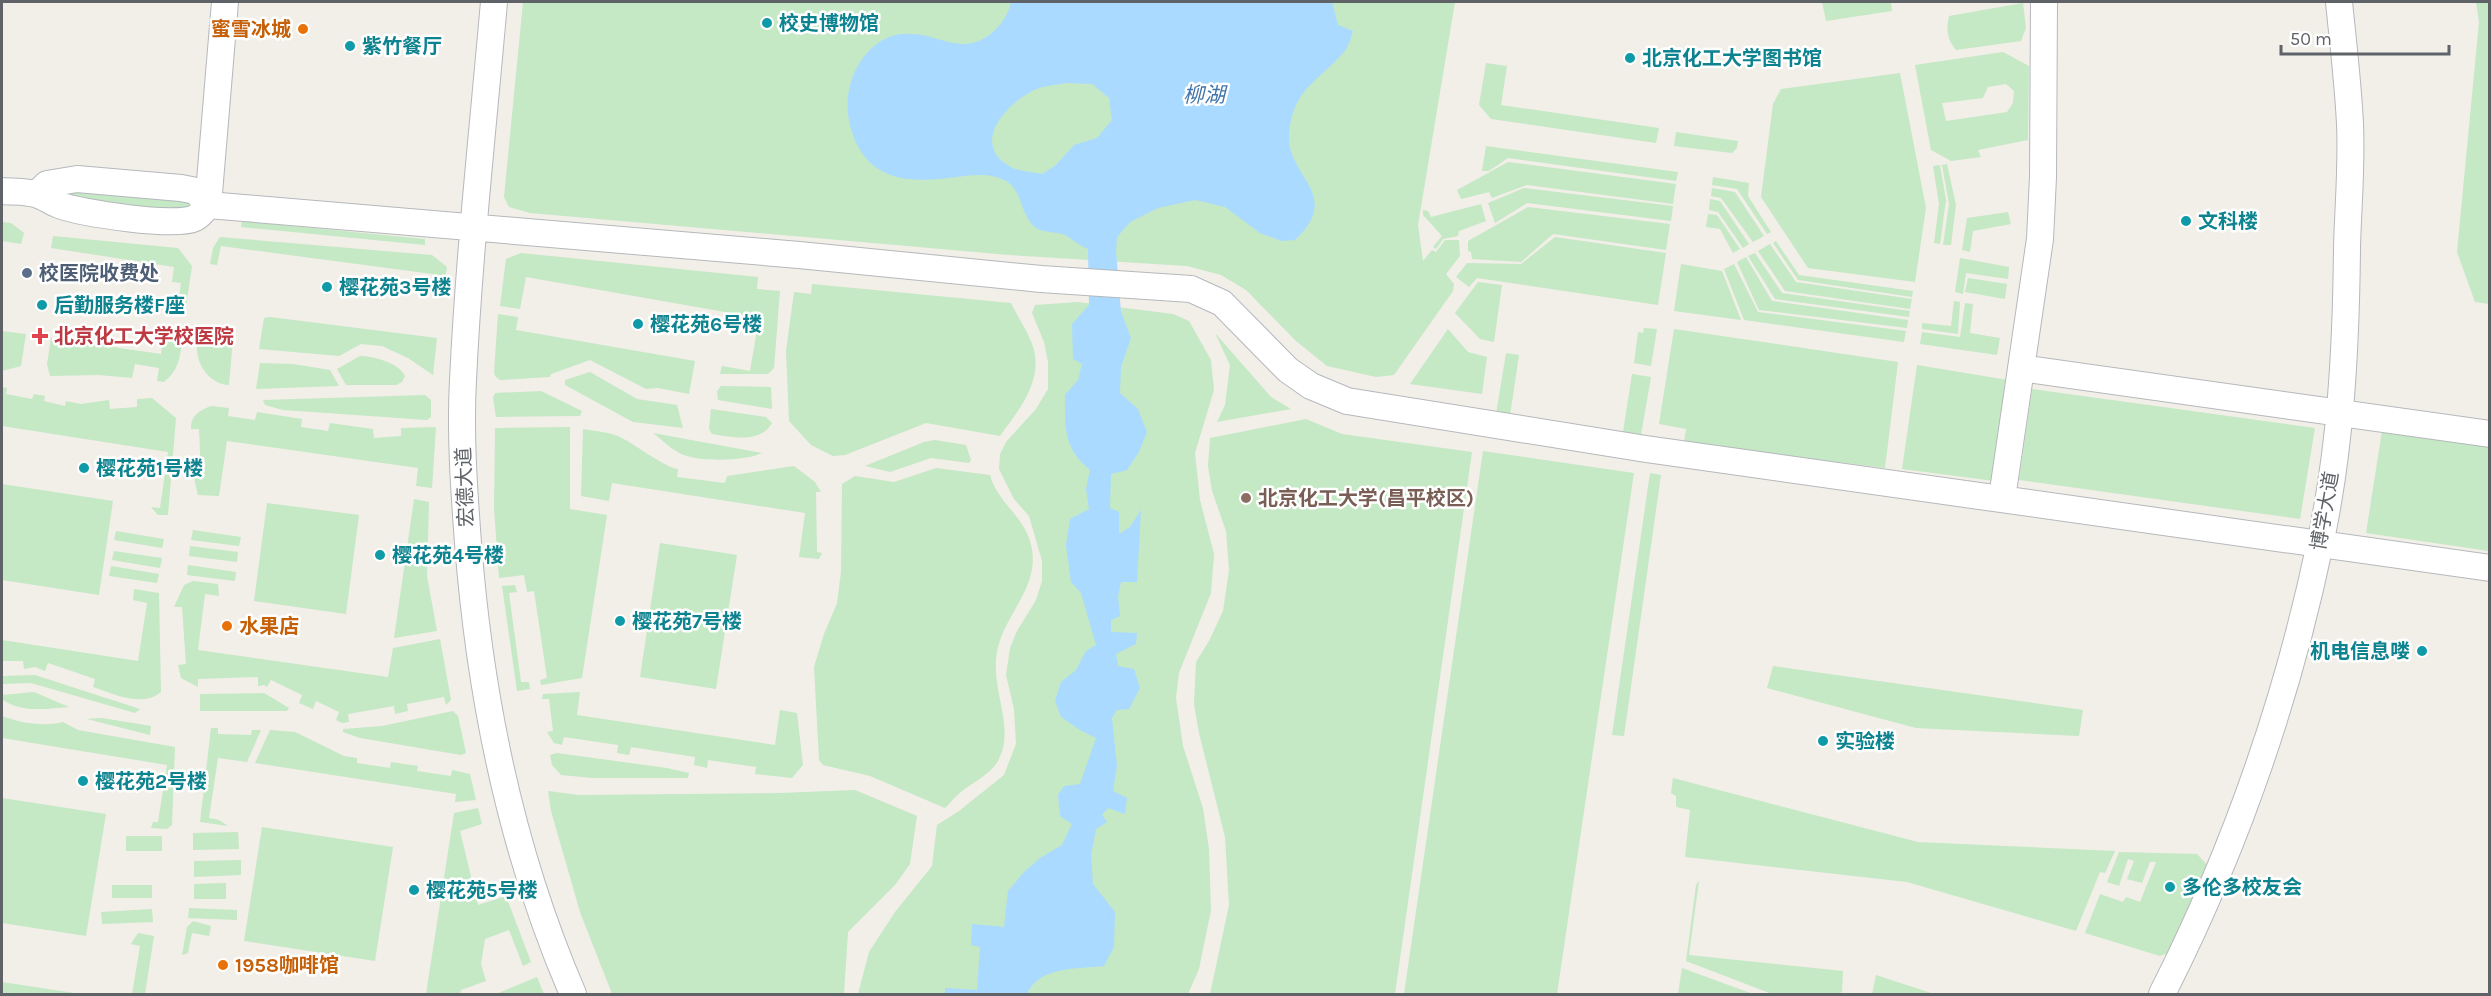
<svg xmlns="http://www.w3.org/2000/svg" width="2491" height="996" viewBox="0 0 2491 996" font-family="Karla,'Noto Sans SC',sans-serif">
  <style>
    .green { fill: #c5e8c5; fill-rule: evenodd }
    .water { fill: #aadaff; fill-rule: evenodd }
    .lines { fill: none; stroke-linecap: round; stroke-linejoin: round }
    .street-casing { stroke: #b5b8bc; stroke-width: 28 }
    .street { stroke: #fff; stroke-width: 26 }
    .culture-dot { fill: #0f9aa8; stroke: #fff; stroke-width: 2 }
    .food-dot { fill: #e8710a; stroke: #fff; stroke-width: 2 }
    .service-dot { fill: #5c6f8a; stroke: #fff; stroke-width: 2 }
    .health-dot { fill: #e0444e; stroke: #fff; stroke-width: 2 }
    .education-dot { fill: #8d6e63; stroke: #fff; stroke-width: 2 }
    .labels { text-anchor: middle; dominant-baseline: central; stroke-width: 5; stroke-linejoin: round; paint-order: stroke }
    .culture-label { font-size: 20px; font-weight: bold; fill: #0d838f; stroke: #fff; text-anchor: start }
    .food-label { font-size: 20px; font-weight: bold; fill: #c56008; stroke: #fff; text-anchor: start }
    .service-label { font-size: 20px; font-weight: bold; fill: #4e5e75; stroke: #fff; text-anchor: start }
    .health-label { font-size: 20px; font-weight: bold; fill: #be3a42; stroke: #fff; text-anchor: start }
    .street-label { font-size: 20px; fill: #5f6368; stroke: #fff }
    .education-label { font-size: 20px; font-weight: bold; fill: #785e54; stroke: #fff; text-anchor: start }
    .water-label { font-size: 21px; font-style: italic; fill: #4174aa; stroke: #fff }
  </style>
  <rect width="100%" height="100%" fill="#f1efe8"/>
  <path class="green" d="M523,2H1455L1418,225L1423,261L1432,250L1436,252L1445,240H1459L1460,256L1446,274L1454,284L1453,291L1394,375L1376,377L1327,366L1296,341L1246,290L1221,275L1187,266L1009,255L530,213L509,207L504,197Z
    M1822,2H1891L1892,11L1826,21Z
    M2476,2H2490L2489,304L2475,302L2457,252L2479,22Z
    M2023,3L2026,28L2021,41L1956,50C1947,39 1946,30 1949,16Z
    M2003,52L2029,66L2028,140L1978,150L1981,157L1951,161L1931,150L1915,65ZM2006,84L2014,91L2013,103L2007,112L1946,121L1942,103L1983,98L1988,87Z
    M1486,63L1507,66L1501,105L1659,128L1656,143L1491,119L1479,105Z
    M1900,73L1926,208L1915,282L1808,268L1761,197L1773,104L1781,89Z
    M1676,132L1738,141L1737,148L1732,153L1674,146Z
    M1486,146L1678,172L1676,181L1508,158L1489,171H1482Z
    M1508,162L1676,184L1673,204L1527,185L1492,198L1489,192L1461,199L1457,190Z
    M1947,164L1956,205L1951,245H1943L1949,204L1942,165Z
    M1940,165L1946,200L1940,244L1934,243L1939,204L1933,166Z
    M1713,177L1749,183L1748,196L1771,232L1767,234L1737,189L1712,185Z
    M1524,188L1673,206L1671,221L1527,203L1495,223L1488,203Z
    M1712,188L1735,192L1764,236L1753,242L1721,198L1711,196Z
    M65,189L182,196L190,203L184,211L92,203L62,196Z
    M1710,199L1720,201L1749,244L1743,248L1718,212L1709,210Z
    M1481,204L1486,221L1459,231L1458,236L1443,239L1436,249L1433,247L1442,236L1423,215V210L1428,211L1431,217Z
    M1528,207L1670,224L1666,250L1553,234L1521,262L1472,259L1471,252L1468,251V241Z
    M2008,212L2011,224L1973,231L1970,252L1962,250L1967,218Z
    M1708,214L1717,215L1740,249L1733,253L1720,229L1706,227Z
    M242,221L425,239V245L241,227Z
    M2,222L11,223L24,233L21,244L2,241Z
    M53,236L178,248L192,266L186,307L178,305L181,283L172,282L174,267L51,248Z
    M220,237L432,255L447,267L442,299L438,298L440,275L221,246L217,265L210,264L213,248Z
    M1555,237L1666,253L1658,305L1477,278L1469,287L1456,277L1467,263L1521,264Z
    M1776,241L1799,275L1913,291L1912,297L1798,280L1773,243Z
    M1770,244L1796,282L1912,299L1910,309L1785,291L1758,251Z
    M521,253L758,277L757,289L780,291L774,368L768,374H720L722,366L750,371L759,318L526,277L520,309L500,306L506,259Z
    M1755,253L1782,293L1910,311L1909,317L1775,299L1748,256Z
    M1746,257L1772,301L1908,320L1907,328L1759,310L1737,262Z
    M1960,258L2009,267L2008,279L1966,273L1963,294L1955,292Z
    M1681,264L1722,271L1741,320L1674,311Z
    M1734,264L1758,312L1906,331L1904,342L1744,320L1724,269Z
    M1968,278L2007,284L2005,299L1965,292Z
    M1478,282L1502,285L1494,342L1480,339L1455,313Z
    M812,284L1011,303C1018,318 1030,334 1034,350C1042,383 1018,411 1000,436L926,423L845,455L833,456L811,445L789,421L786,351L794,292L811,294Z
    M1954,301L1960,302L1958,334L1922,329V323L1951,326Z
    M1078,302L1173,314L1189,321L1211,360L1214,390L1195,453L1200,500L1214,554L1211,593L1179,673L1176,698L1183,746L1203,808L1209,849L1211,910L1199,969L1188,994H858L869,952L895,912L932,866L937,825L959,811L1004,775L1016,744L1014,709L1006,675L1010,648L1017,631L1036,600L1042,581V561L1029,516L1014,499L999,469L1000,454L1006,442L1036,409L1048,389V362L1044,342L1032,313L1035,305Z
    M1965,303L1973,304L1970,333L2000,338L1997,355L1920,344L1922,332L1960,337Z
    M498,314L518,317L516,330L695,361L689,394L658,388L646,389L590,360L551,374L550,377L500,380L495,376L494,372Z
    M270,317L437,338L433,375L408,358L382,346L361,344L339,356L259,349L264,318Z
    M1644,328L1657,329L1651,366L1634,363L1638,332L1643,333Z
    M174,329L184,330C180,351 182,368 164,382L157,381L159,368L135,364L132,378L99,375L50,376L47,364L51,338L161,354L163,338L172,339Z
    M1448,329L1468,352L1487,357L1482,394L1410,384Z
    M1674,329L1898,362L1885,468L1684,442L1686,429L1659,424Z
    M2,331L26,334L21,366L2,371Z
    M1215,333L1271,397L1291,409L1217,422L1225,405L1230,365Z
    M230,336L233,339L229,385C209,384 196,364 197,346C206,336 217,337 230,336Z
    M1506,353L1519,355L1510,416L1496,414Z
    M360,356C374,356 399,363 405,376L402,382L396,385H346L337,369Z
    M260,363L293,364L330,370L339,386L256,389Z
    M1917,365L2008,380L1994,481L1902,469Z
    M590,372L637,399L677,405L683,428L633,422L565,385V380Z
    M1632,374L1651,377L1641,435L1623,432Z
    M721,386L771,387L772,409L718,400L717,391Z
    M2,387L7,388L6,394L32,399L34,394L45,396L44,401L65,406L66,401L81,404L109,400L110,409L137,407V399L152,398L176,418L168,515H158L151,507L160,508L168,452L2,426Z
    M2032,389L2315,428L2300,519L2019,480Z
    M541,391L582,411L580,416L496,417L493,398L495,393Z
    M425,395L431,400V417L427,420L283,410L265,405L263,400Z
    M211,406L229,408L228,416L255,420L257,412L302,419L301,427L328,431L330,423L373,429L374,438L401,436V428L436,427L432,488L416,486L418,468L227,441L219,496L198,495L193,474L201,473L199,429H191C191,415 199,411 211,406Z
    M711,409L766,417L772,423C760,444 731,437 712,434L709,429Z
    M1306,419L1342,434L1472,452L1395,994H1210L1229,905L1225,837L1199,733L1194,704L1196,662L1209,641L1223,611L1229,570L1226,531L1212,491L1208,466L1210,438Z
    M570,427V509L607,515L582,678L541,685L540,680L547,678L534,591L527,592L524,575L499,578L494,508L495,428Z
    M583,429C595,431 609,432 620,437C636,445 664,467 678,469L677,477L725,483L727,476L794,466L815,482L821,492H816L817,552L822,553L819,559L799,557L805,513L612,483L609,501L581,496Z
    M2382,431L2489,446V551L2366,533Z
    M653,433L762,453C746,461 701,462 684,455C673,451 662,440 653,433Z
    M935,440L966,445L971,460L969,463L931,458L890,472L865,466L924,442Z
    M1483,451L1634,473L1557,994H1404Z
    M936,468L990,475C997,502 1025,517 1031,545C1041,585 1007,611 998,647C988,687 1016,725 999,759C991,775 974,781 961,792C955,796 951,803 945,808L870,776L823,765L819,760L814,667L824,634L837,603L841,572L842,484L855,476L894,482Z
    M1650,473L1661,475L1624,736L1612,735Z
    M2,484L113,501L99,595L2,580Z
    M414,499L429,502L427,576L437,631L394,638Z
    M267,503L359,515L346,614L254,601Z
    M193,530L241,537L239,546L191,540Z
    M116,531L164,539L162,548L114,540Z
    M660,543L737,555L716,689L640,677Z
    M190,546L238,552L237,562L189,556Z
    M114,551L162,558L160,568L112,560Z
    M188,565L236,572L235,581L187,575Z
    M111,566L159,574L157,583L109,576Z
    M193,581L218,584L219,596L205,594L198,650L388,677L393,648L440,639L451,700L446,705L444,697L407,704L408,711L395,714L394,706L348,714L349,722L342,723L336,720L339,712L316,701L313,709L299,703L302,695L271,680L267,687L264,685L258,686V677L198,679V687L181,678L178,665L186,664L182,607H174L184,585Z
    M515,585L517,592L509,593L521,682H529L530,689L517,691L502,586Z
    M134,589L159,593L161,692C141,708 115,694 93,687L95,679L48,663L45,671L35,667L24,669L23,661H2V640L138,661L147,603L133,600Z
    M1773,666L2083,710L2079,736L1916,728L1767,688Z
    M35,675L140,709L135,713L31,683L2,684V676Z
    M34,692L69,707C47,709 20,713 2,699V695Z
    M580,692L577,715L775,745L780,710L797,713L803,765L792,778L755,774L756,767L708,760L707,768L694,765L695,757L631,747L629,755L617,753L618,745L564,737L562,745L554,743L547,732L553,731L549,699H542L543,694Z
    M264,693L289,708L287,711H200V694Z
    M453,711L458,716L466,753L461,755L360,738L343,732V729L382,726Z
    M2,716C21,723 43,727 63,722L78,730L175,747L172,825L167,829L151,828L153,822H158L167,765L2,738Z
    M102,718L151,726L150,735L87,719Z
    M211,728H218V734L251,735L252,730H261L247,762L218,758L209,818L219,820L228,826L200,822Z
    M270,730L295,732L344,756L357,758V763L390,768L391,762L418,766L417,771L451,776L452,770L470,774L476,800L455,802L456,794L255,763Z
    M557,753L667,768L689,773L688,778H593L561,775L552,765L550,755Z
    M1673,778L1918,842L2115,851L2105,873L2100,872L2076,931L1907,882L1685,857L1690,810L1676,807V796L1671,793Z
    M855,790L917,816L910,864L895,885L848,932L844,994H612L580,912L551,811L548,791L579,795L779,793Z
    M2,798L106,814L86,936L2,923Z
    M478,808L482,824L460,831L478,905L506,896L531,962L523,966L509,930L485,939L481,964L486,981L461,990L460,994H426L454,813Z
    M262,827L393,847L375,961L244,941Z
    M238,832L239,849L193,850V833Z
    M126,836H162V851H126Z
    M2119,852L2197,854L2210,868L2180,949L2160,956L2085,933L2100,894L2123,902L2126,897L2140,902L2156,862H2150L2142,883L2127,879L2134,861L2128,859L2119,886L2107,882Z
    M241,860V875L194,877V861Z
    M1699,881L1689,955L1843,971L1842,992L1837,994H1772L1686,961L1696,885Z
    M226,883V899H194V884Z
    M112,885H152V898H112Z
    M189,908L237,910V920L188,918Z
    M152,909L153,922L102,924L101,912Z
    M193,921L211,926L209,936L192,933L188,953L182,955L187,927Z
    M138,933L154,936L145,994H132L140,946L131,944Z
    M1682,968L1753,994H1678Z
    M1876,975L1934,994H1872Z
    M537,977L544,994H496Z
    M2,982L81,994H2Z"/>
  <path class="water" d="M1011,2H1332L1338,25L1353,31C1351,38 1348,47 1344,52C1318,82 1293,88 1289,134C1286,177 1344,194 1295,240L1281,241L1260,233L1225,207L1195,200L1158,208L1130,222L1117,237L1116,251L1121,312L1131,338L1121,367L1120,393L1138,409L1147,432L1139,452L1127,470L1111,474L1110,508L1119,512V534L1130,527L1141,510L1137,582H1121L1118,597L1120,616L1111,620V632L1137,633L1136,644L1116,654L1118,666L1134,669L1140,688L1129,709L1117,710L1112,718L1117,766L1113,791L1127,798L1125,814L1108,808L1102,815L1107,822L1096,829L1091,855L1093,884L1115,912L1114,947L1104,966C1077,969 1039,966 1027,994H945V988L977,990L980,947L971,945L972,924L1004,927L1008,891L1024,872L1040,858L1062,845L1072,824L1060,816L1058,795L1064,786L1080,784L1096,738L1080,730L1061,717L1055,701L1061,682L1076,670L1086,651L1096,645L1081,593L1071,582L1066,545L1070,519L1089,509L1086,489L1090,470C1063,448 1065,427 1065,395L1078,380L1082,364L1073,359L1072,324L1089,305L1088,249C1079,246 1073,239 1065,235C1057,232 1046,233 1038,229C1020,219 1024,191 1006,181C988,171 968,176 949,178C908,183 871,180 854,138C846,117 845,97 853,76C863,52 883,32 911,34C929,34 946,44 964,44C987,44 1007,22 1011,2ZM1066,83L1092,84L1109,98L1112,120L1097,138L1074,145L1056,165L1042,174C1031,172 1014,171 1006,164C972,140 1008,103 1034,90C1043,86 1056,85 1066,83Z"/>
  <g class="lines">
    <g class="street-casing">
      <path id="street" d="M494,2C483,128 469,254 463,380C460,434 464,489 468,543C480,698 511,851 573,994
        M2,191C13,192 28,191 38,195C45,197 51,202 59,205C81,213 176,228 195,218C201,215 204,210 208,205L225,2
        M37,194L47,184L77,179L181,188L196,191L208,205L799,255L1041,279L1191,289L1222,303L1288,370L1311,386L1347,401L1646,449L2490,568
        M2021,368L2490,434
        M2002,498L2040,239L2043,177L2044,2
        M2162,994C2234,852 2287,701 2320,544C2341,447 2346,347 2347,248C2348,207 2352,165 2350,124C2348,83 2343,42 2339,2"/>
    </g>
    <use href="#street" class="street"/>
  </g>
  <g class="culture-dot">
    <circle cx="767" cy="23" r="6"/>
    <circle cx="350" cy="46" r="6"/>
    <circle cx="1630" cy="58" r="6"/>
    <circle cx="2186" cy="221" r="6"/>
    <circle cx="327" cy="287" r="6"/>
    <circle cx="42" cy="305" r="6"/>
    <circle cx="638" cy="324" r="6"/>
    <circle cx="84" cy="468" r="6"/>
    <circle cx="380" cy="555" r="6"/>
    <circle cx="620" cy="621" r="6"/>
    <circle cx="2422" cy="651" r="6"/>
    <circle cx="1823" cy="741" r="6"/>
    <circle cx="83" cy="781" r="6"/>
    <circle cx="2170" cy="887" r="6"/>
    <circle cx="414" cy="890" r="6"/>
  </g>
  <g class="food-dot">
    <circle cx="303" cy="29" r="6"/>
    <circle cx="227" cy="626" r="6"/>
    <circle cx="223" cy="965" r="6"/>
  </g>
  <circle class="service-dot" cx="27" cy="273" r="6"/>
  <path class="health-dot" d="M37 327h6v6h6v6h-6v6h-6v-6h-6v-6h6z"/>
  <circle class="education-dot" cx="1246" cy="498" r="6"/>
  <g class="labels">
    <g class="culture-label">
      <text x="779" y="23">校史博物馆</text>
      <text x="362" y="46">紫竹餐厅</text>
      <text x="1642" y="58">北京化工大学图书馆</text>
      <text x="2198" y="221">文科楼</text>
      <text x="339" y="287">樱花苑3号楼</text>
      <text x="54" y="305">后勤服务楼F座</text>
      <text x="650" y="324">樱花苑6号楼</text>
      <text x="96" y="468">樱花苑1号楼</text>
      <text x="392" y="555">樱花苑4号楼</text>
      <text x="632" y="621">樱花苑7号楼</text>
      <text x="2410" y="651" text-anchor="end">机电信息喽</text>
      <text x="1835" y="741">实验楼</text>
      <text x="95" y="781">樱花苑2号楼</text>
      <text x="2182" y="887">多伦多校友会</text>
      <text x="426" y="890">樱花苑5号楼</text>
    </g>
    <g class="food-label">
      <text x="291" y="29" text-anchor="end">蜜雪冰城</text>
      <text x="239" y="626">水果店</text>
      <text x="235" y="965">1958咖啡馆</text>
    </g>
    <g class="service-label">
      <text x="39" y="273">校医院收费处</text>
    </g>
    <g class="health-label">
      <text x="54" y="336">北京化工大学校医院</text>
    </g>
    <g class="street-label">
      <text transform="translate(465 487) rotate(-92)">宏德大道</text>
      <text transform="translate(2325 511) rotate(-80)">博学大道</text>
    </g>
    <g class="education-label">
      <text x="1258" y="498">北京化工大学(昌平校区)</text>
    </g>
    <g class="water-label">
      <text x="1204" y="95">柳湖</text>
    </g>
  </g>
  <rect width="2491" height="996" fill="none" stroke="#5f6368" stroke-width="6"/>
  <path d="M2281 45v9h168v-9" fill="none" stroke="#5f6368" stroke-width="3"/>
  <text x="2290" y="45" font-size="18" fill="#5f6368" stroke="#ffffff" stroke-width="4.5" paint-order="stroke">50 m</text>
</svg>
